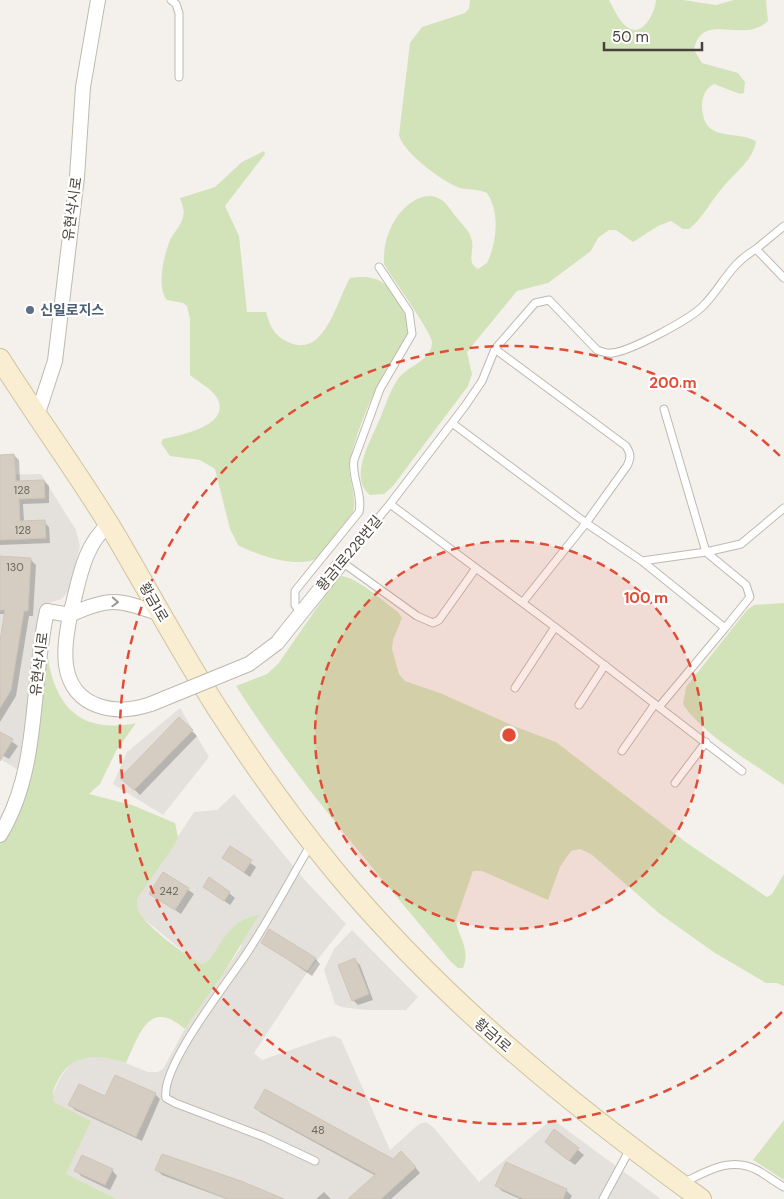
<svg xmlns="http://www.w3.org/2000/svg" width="784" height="1199" viewBox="0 0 784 1199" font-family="'DM Sans','Noto Sans KR',sans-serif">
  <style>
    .industrial { fill: #e4e1dd }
    .green { fill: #d2e3ba }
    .shadow { fill: #0003 }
    .building { fill: #d5cdc2; stroke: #cfc5b6 }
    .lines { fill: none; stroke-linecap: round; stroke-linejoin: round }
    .lane-casing { stroke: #bfb9af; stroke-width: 9 }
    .street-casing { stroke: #bfb9af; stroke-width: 16 }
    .secondary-casing { stroke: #cec2a1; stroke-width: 22 }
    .lane { stroke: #fff; stroke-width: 7 }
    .street { stroke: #fff; stroke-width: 14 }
    .secondary { stroke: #f9eed1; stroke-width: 20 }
    .street-bridge-casing { stroke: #bfb9af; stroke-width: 16; stroke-linecap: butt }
    .street-bridge { stroke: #fff; stroke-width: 14 }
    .oneway { stroke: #9a9793 }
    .ring { fill: none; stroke: #e24b35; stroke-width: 2.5; stroke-dasharray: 9 6 }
    .service-dot { fill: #5c6f8a; stroke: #fff; stroke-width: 2 }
    .labels { text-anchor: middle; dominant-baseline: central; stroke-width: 4.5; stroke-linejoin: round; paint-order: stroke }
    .number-label { font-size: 11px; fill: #6b655c }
    .street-label { font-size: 14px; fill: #48423a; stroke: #fff }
    .service-label { font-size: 14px; font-weight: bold; fill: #4e5e75; stroke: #fff; text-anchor: start }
    .centre { fill: #e24b35; stroke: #fff; stroke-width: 2.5 }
    .ring-label { font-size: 15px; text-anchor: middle; font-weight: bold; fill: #e24b35; stroke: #fff; stroke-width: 4.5; stroke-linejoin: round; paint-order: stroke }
  </style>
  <rect width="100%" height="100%" fill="#f4f1ec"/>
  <path class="industrial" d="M41,474L76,530L80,546L68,591L62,599L42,605L20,771L0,759V475Z
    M180,708L209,757L163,815L113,784L127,752Z
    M234,794L303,878L346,924L306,974L254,1053L262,1060L325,1038L334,1036L341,1039L390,1150L419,1124L426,1122L433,1127L479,1182L552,1119L661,1199H117L65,1174L90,1121L54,1102L52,1096L61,1076L72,1063L82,1057L97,1056L113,1058L148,1072H157L163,1069L185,1029L242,946L231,929L208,961L202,964L191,958L143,918L137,909V899L194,812L217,810Z
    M352,930L418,997L406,1010H366L341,1007L335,1004L324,970L334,949Z"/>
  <path class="green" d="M470,0H609C614,9 619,21 627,27C643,39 655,12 656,0H683L716,5L734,0H766L768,21C742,45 702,10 694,50L702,63L738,73L745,82L744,93L740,94L714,84C706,88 703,95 702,104C702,144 733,129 756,141C754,159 735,173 724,186C711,200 704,217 689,229H683L671,221L658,226L633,242L616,230H609L598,238L591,251L583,257L548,283L517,291L467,352L472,374L468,386L393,486L384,494L370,495C348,478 371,440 379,421C385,407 389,392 398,379C408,365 432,361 432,342C431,331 392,278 384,264C383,248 387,233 395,220C404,205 426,187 443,201C449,206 453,214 458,219C462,225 469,230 471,238C476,249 465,262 478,269L487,263C497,242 500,212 487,193C478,189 470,190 460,188C443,182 403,153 399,135L410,43L422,27L465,13L469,9Z
    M264,151L265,154L225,206L239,236L247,312H266C270,326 274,336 288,342C325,360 337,299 350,278C379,274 388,283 401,307C405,315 410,323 408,332C405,347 390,361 383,375C370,399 358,429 351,456C345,476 358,493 353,512L319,557C300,570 257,555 238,545L230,529L215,469L200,460L170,456L161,443L163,439C182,435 236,424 215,395C209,387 198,382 190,375V319L187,306L183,303L167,300C156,286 164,256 170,240C174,232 181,226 183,217C185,210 182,204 180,198L215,187L242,162Z
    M341,576C357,577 384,602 398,612L402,618L393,640L392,649L399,674L405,681L440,693L516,727L556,742L687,843L767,897L772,894L784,874V986L777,983H766L715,953L660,914L591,854L580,849L571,851L560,867L548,900L482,871H473L456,920C458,937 471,949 463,968H458L451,962C377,872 299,785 236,686L267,674L278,664L336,580Z
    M784,603V785C754,764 702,734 683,704L686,687L747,610L754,605Z
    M48,658C56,710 84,734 136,723L116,751L100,784L89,794L132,805L175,823L178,837L175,844L137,899C137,903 137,907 138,910C147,928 185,955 202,964L208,961C225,939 230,920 259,915L223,974L185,1029C149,998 140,1033 126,1063C100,1054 73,1052 58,1080C54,1088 51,1094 54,1102L91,1121L66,1174L117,1199H0V844L7,834L44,659Z
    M784,1120V1180L753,1160Z"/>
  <path class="shadow" d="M14,455L19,460L20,482L44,481L49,486V503L23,504L24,522H44L49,527L50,543L0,545V456Z
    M0,557L31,560L36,565L33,616H29L16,696L0,722V648L6,614H0Z
    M179,719L197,736L140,795L122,778Z
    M0,733L18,746L9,759L0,754Z
    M230,848L256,867L250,877L223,858Z
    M164,873L194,894L181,914L151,894Z
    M204,887L229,893L235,898L230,905Z
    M262,942L315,958L320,964L312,976Z
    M355,960L360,965L373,1000L358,1005L353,1000Z
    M155,1094L160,1099L142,1141L75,1110L70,1105L106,1098Z
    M256,1108L393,1160L407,1158L420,1173L391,1199H350L376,1176L261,1113Z
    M555,1131L584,1155L575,1165L551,1147Z
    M76,1170H112L117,1176L110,1190L81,1176Z
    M157,1170L276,1199H226L162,1175Z
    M497,1186L566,1190L572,1196L570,1199H520L502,1191Z
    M324,1192L331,1199H316Z"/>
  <path class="building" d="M14,454L16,481L44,480L45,498L19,499L20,521L45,520L46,538L0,540V455Z
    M0,556L31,558L28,611H24L11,690L0,708V641L5,610H0Z
    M179,717L193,730L134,790L120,778Z
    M0,732L13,739L0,761Z
    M230,846L252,860L244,872L222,858Z
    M163,872L189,888L175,910L149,894Z
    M209,877L230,892L224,901L203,887Z
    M269,929L316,958L307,971L261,943Z
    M355,958L369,994L352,1001L338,965Z
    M115,1075L156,1093L136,1137L68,1105L79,1084L105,1096Z
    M265,1089L393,1159L401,1151L416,1167L381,1199H348L376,1174L254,1108Z
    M554,1129L579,1148L569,1161L545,1142Z
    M162,1154L241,1181L284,1199H228L155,1170Z
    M82,1155L113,1169L105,1185L74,1171Z
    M506,1162L567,1189L563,1199H524L495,1186Z"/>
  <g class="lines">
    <g class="lane-casing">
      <path id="lane" d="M171,0L176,4L179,13V77
        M784,226L756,249L784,278
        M664,409L706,552L746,585L750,597L725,628
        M452,423L586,523L627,466C631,458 631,454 626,446L495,349
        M390,504L465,406L482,381L495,349L535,303L549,300L597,350C603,352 606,354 612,353C631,351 691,319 704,305C724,284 729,265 756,249
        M642,561L725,628L659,707
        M476,568L439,620L433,623L417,616L342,562L390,504L555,627L742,771
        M523,602L586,523L642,561L706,552L741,544L784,508
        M301,613L295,605V591L359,512C363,494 351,477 354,460L380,389L412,334L409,312L379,267
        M515,688L555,627
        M579,705L605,665
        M622,751L655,704
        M675,783L706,742
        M311,844C290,880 270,918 247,953C228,982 160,1067 166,1098L175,1103L264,1137L315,1161
        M683,1183C707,1171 731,1156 757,1170C766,1175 775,1182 784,1187
        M603,1199L630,1149"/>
    </g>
    <g class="street-casing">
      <path id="street" d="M37,416L55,361L77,177L83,87L98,0
        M277,643L342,562
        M151,704C116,716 72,709 66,665C64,648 67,632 70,615C111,596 119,600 161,614
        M0,835C41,767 30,686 47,611L70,615C79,583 82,547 109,524"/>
    </g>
    <g class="secondary-casing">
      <path id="secondary" d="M0,359C36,416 75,469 110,526C146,586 179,649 217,708C253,764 292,819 334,870C440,998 567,1102 701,1199"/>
    </g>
    <use href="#lane" class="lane"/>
    <use href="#street" class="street"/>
    <use href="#secondary" class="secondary"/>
    <g class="street-bridge-casing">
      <path id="street-bridge" d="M151,704L249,664L277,643"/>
    </g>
    <use href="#street-bridge" class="street-bridge"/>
  </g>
  <defs><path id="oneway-chevron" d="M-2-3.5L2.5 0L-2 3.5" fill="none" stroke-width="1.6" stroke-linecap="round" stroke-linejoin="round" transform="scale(1.25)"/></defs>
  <use class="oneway" href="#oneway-chevron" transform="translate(115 602) rotate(3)"/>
  <circle cx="509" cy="735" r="194" fill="#e24b35" fill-opacity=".12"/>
  <g class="ring">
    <circle cx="509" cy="735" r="194"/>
    <path d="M782 1012A389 389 0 1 1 782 458"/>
  </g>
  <circle class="service-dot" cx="30" cy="310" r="5"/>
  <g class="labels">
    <g class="number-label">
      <text x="22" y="490">128</text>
      <text x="23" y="530">128</text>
      <text x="15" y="567">130</text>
      <text x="169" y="891">242</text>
      <text x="318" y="1130">48</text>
    </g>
    <g class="street-label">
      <text transform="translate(72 209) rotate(-82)">유현삭시로</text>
      <text transform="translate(349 553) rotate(-50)">황금1로228번길</text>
      <text transform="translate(154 602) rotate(60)">황금1로</text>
      <text transform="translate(39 664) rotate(-83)">유현삭시로</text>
      <text transform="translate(493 1035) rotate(41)">황금1로</text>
    </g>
    <g class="service-label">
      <text x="40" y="310">신일로지스</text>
    </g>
  </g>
  <circle cx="509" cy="735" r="8" class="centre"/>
  <g class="ring-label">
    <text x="673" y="388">200 m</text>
    <text x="646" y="603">100 m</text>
  </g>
  <path d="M604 42v8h98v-8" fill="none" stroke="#48423a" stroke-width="2.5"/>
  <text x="612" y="42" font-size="15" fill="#48423a" stroke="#ffffff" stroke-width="4" paint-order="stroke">50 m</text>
</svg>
